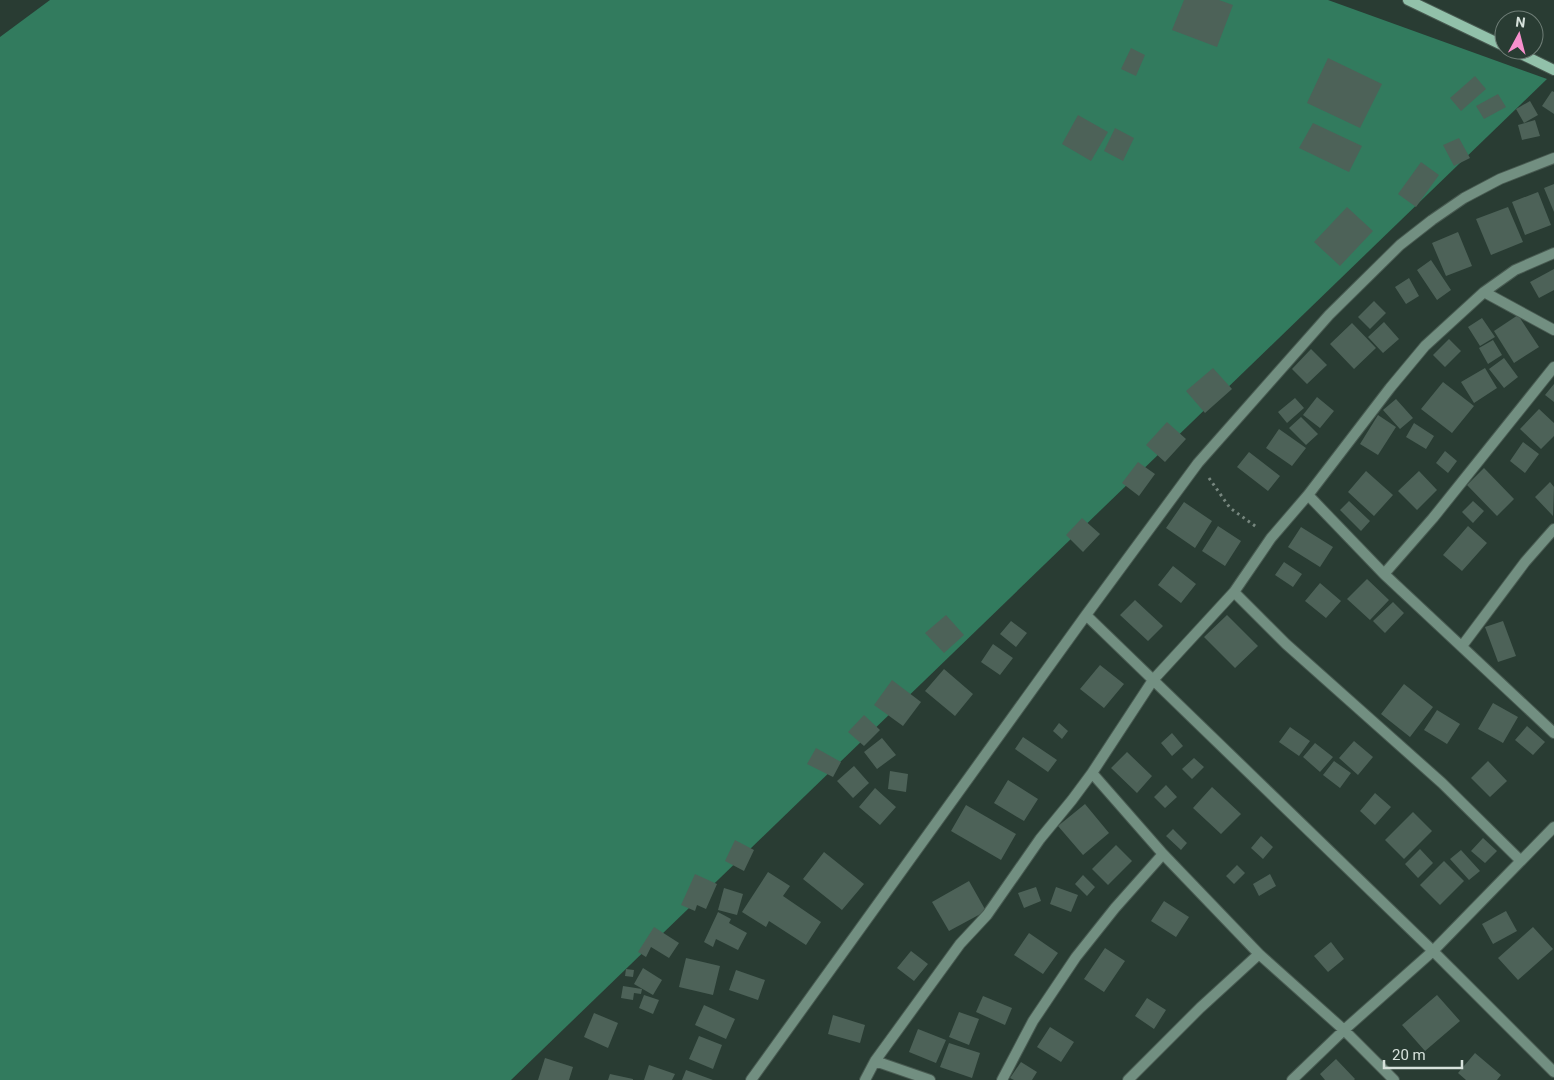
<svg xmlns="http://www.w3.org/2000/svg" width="1554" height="1080" viewBox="0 0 1554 1080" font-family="Roboto,sans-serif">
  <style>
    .forest { fill: #327b5e }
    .building { fill: #4d6258 }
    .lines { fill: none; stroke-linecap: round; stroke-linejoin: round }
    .street-casing { stroke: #485a51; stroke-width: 12 }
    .secondary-casing { stroke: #485a51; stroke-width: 12 }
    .path { stroke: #77877f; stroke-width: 3; stroke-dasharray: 2.5 4; stroke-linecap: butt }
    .street { stroke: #728f81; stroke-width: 10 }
    .secondary { stroke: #92c1aa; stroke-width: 10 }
  </style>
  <rect width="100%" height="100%" fill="#293c33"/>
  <path class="forest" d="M50,0H1328L1547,79L511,1080H0V37Z"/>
  <path class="building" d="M1184,0H1219L1233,5L1217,47L1172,30Z
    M1131,48L1145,55L1136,76L1121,69Z
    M1328,58L1382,84L1360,128L1307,103Z
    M1475,76L1486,89L1461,111L1450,98Z
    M1552,91L1554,92V114L1542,106Z
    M1498,94L1506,107L1484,119L1476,106Z
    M1530,101L1538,115L1524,123L1516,109Z
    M1078,115L1108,132L1091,161L1062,144Z
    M1535,120L1540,136L1522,140L1518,125Z
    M1313,123L1362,146L1349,172L1299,148Z
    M1115,128L1134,138L1123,161L1104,151Z
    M1459,138L1470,158L1454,166L1443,145Z
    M1421,162L1439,175L1416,207L1398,194Z
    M1554,184V212L1544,188Z
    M1538,192L1551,225L1525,235L1512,202Z
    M1347,207L1373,231L1340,266L1314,242Z
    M1508,207L1523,242L1491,255L1476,219Z
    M1458,232L1472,266L1446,276L1432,243Z
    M1431,260L1451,290L1437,300L1417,270Z
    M1554,269V290L1539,298L1530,282Z
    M1409,278L1419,296L1406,304L1395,287Z
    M1374,301L1386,313L1370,329L1358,317Z
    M1518,315L1539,347L1514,363L1494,331Z
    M1482,318L1495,337L1480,346L1468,327Z
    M1384,322L1399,339L1383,353L1368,337Z
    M1352,323L1376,348L1354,369L1330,344Z
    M1449,339L1461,351L1445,367L1433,355Z
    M1493,340L1502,355L1488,364L1479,348Z
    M1311,349L1327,365L1307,384L1292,369Z
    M1504,358L1518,377L1504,388L1489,369Z
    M1213,368L1232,389L1205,413L1186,391Z
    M1485,368L1497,388L1474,403L1461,382Z
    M1443,382L1474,406L1452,433L1421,409Z
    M1554,384V402L1545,395Z
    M1317,397L1334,411L1320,428L1303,415Z
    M1295,398L1304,408L1287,423L1278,412Z
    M1396,399L1413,418L1400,429L1383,410Z
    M1539,409L1554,423V436L1541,449L1520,429Z
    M1378,415L1396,427L1378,455L1360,444Z
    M1301,417L1318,434L1306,445L1289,428Z
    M1167,422L1186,439L1165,462L1146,445Z
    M1414,423L1434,436L1426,449L1406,437Z
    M1279,429L1306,448L1292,466L1266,448Z
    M1523,442L1539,454L1525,473L1510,461Z
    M1445,451L1457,461L1448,473L1436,463Z
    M1249,452L1280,476L1268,491L1237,467Z
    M1138,462L1155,474L1139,496L1122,483Z
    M1484,468L1514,499L1497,516L1467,485Z
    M1366,471L1393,495L1374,516L1348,492Z
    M1419,471L1437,490L1417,510L1398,491Z
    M1550,482L1554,487L1553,516L1535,497Z
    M1349,501L1370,521L1361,531L1340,510Z
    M1473,501L1484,511L1473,523L1462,512Z
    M1184,502L1212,521L1195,548L1166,528Z
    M1082,518L1100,534L1083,552L1066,535Z
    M1218,526L1241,541L1225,566L1202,551Z
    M1468,526L1487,543L1462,571L1443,555Z
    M1301,527L1333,547L1320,567L1288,547Z
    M1284,562L1302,574L1293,587L1275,575Z
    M1173,566L1196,584L1181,603L1158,585Z
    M1367,579L1389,600L1370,620L1347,599Z
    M1320,583L1341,601L1326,618L1305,601Z
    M1135,600L1163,626L1148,641L1120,615Z
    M1393,602L1404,613L1385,633L1373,621Z
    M946,615L964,635L944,653L925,633Z
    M1227,615L1258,646L1235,668L1204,637Z
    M1011,621L1027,633L1016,647L1000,634Z
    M1503,621L1516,656L1498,662L1485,627Z
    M993,644L1013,658L1000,675L981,662Z
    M1100,665L1124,684L1104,708L1080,689Z
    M944,669L973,694L955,716L925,691Z
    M892,680L921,702L903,726L874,705Z
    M1404,684L1433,707L1410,737L1381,714Z
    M1493,703L1518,717L1503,743L1478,729Z
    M1437,710L1460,724L1447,744L1424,730Z
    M864,715L880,730L864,746L848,732Z
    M1059,723L1068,731L1062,739L1053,731Z
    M1527,726L1545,742L1533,755L1515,740Z
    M1290,727L1310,741L1299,756L1279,742Z
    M1172,733L1183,746L1172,756L1161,743Z
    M1023,737L1057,760L1048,772L1015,749Z
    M882,738L896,755L877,769L864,752Z
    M1354,741L1373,757L1358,775L1339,758Z
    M1315,743L1333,757L1320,772L1303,757Z
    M816,748L841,762L833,777L807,764Z
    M1127,752L1152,776L1137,793L1111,768Z
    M1194,758L1204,767L1192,779L1182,769Z
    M1334,761L1351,773L1340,788L1323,775Z
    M1488,761L1507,781L1490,797L1471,778Z
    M854,766L869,783L853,798L837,781Z
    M890,771L908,774L906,792L888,789Z
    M1008,780L1038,799L1024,821L994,803Z
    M1166,785L1177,797L1165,808L1154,797Z
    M1212,787L1241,814L1221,834L1193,808Z
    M875,788L896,807L880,825L859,807Z
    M1375,793L1391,807L1375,825L1360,811Z
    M1085,804L1109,833L1083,855L1058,826Z
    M966,805L1016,834L1001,860L951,831Z
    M1413,812L1432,831L1404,859L1385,840Z
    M1173,829L1187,843L1181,850L1166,836Z
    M1261,836L1273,847L1263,859L1251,848Z
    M1483,838L1497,851L1485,863L1471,851Z
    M735,840L754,850L744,871L725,861Z
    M1116,845L1132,861L1108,885L1092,869Z
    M1420,849L1433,863L1418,878L1405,864Z
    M1461,850L1480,871L1469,880L1450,859Z
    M824,852L864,884L842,910L803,879Z
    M1444,861L1464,881L1440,905L1420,885Z
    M1237,865L1245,873L1234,884L1226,876Z
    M768,872L790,886L783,896L821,922L806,945L769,921L766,927L742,912Z
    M695,874L717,884L706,909L697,905L695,911L681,905Z
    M1270,874L1276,886L1259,896L1253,884Z
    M1083,875L1095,887L1087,896L1075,884Z
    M969,881L986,911L949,931L932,902Z
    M1036,887L1041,901L1024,908L1018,893Z
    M1056,887L1078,895L1071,912L1050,904Z
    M724,888L743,894L737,915L718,910Z
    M1164,901L1189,917L1176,937L1151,921Z
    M1506,911L1517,931L1493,944L1482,924Z
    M718,912L731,919L729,923L747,933L738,950L716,939L713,947L704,942Z
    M654,927L679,943L669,958L651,947L646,957L638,952Z
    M1533,927L1553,949L1518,980L1498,958Z
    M1029,933L1058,953L1043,974L1014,955Z
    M1331,942L1344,959L1328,972L1314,956Z
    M1105,948L1125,961L1104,992L1084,979Z
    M911,951L928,964L914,981L897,968Z
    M686,958L720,966L713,995L679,987Z
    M643,968L662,980L653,995L634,984Z
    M626,969L634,970L633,977L625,976Z
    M736,970L765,980L758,1000L729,990Z
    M623,986L642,989L641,994L634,993L633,1000L621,998Z
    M644,995L659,1000L653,1014L639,1008Z
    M1437,995L1460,1021L1425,1051L1402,1025Z
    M983,996L1012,1008L1005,1025L976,1012Z
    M1147,998L1166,1010L1154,1029L1135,1016Z
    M704,1005L735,1019L726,1039L695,1025Z
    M959,1012L979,1019L969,1045L949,1037Z
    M594,1013L618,1023L608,1048L584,1037Z
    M833,1015L865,1025L860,1043L828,1034Z
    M1050,1027L1074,1042L1061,1062L1037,1047Z
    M918,1029L946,1040L936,1063L909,1052Z
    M699,1036L722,1045L713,1069L689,1059Z
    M949,1043L980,1053L972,1078L940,1067Z
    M1475,1053L1501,1075L1497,1080H1466L1458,1073Z
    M545,1058L573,1067L569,1080H538Z
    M1336,1059L1355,1079L1354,1080H1325L1320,1074Z
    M1021,1062L1037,1072L1032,1080H1014L1010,1078Z
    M649,1065L675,1074L672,1080H644Z
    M686,1070L713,1080H682Z
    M610,1074L633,1079V1080H608Z"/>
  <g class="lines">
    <g class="street-casing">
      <path id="street" d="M1484,292L1515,270L1554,253
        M1308,495L1390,388L1425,346L1484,292L1554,330
        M1384,574L1433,518L1554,367
        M1086,615L1433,951L1554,1072
        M1462,646L1525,562L1554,529
        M1092,773L1163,854L1259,954L1344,1030L1394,1080
        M1521,861L1442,783L1286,644L1234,592L1271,538L1308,495L1384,574L1554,733
        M875,1061L960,944L987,915L1040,839L1072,800L1092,773L1153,680L1234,592
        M751,1080L1086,615L1198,463L1329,315L1400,245L1432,220L1464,198L1500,179L1554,158
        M865,1080L875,1061L930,1080
        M1002,1080L1033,1021L1076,957L1115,908L1163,854
        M1128,1080L1200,1008L1259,954
        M1292,1080L1344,1030L1433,951L1554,827"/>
    </g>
    <g class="secondary-casing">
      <path id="secondary" d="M1408,0L1504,46
        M1513,50L1554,70"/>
    </g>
    <path class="path" d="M1209,478L1230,508L1258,528"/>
    <use href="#street" class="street"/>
    <use href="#secondary" class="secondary"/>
  </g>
  <g transform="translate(1519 35) rotate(7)"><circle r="24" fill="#293c33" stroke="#6f7e77"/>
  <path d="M0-4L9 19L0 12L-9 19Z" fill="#f790cd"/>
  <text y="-8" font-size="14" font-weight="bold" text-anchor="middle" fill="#d7e2dc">N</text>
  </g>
  <path d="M1384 1060v8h78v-8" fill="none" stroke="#d7e2dc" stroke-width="2.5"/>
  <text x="1392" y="1060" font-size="15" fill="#d7e2dc" stroke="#293c33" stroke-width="4" paint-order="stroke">20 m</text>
</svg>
